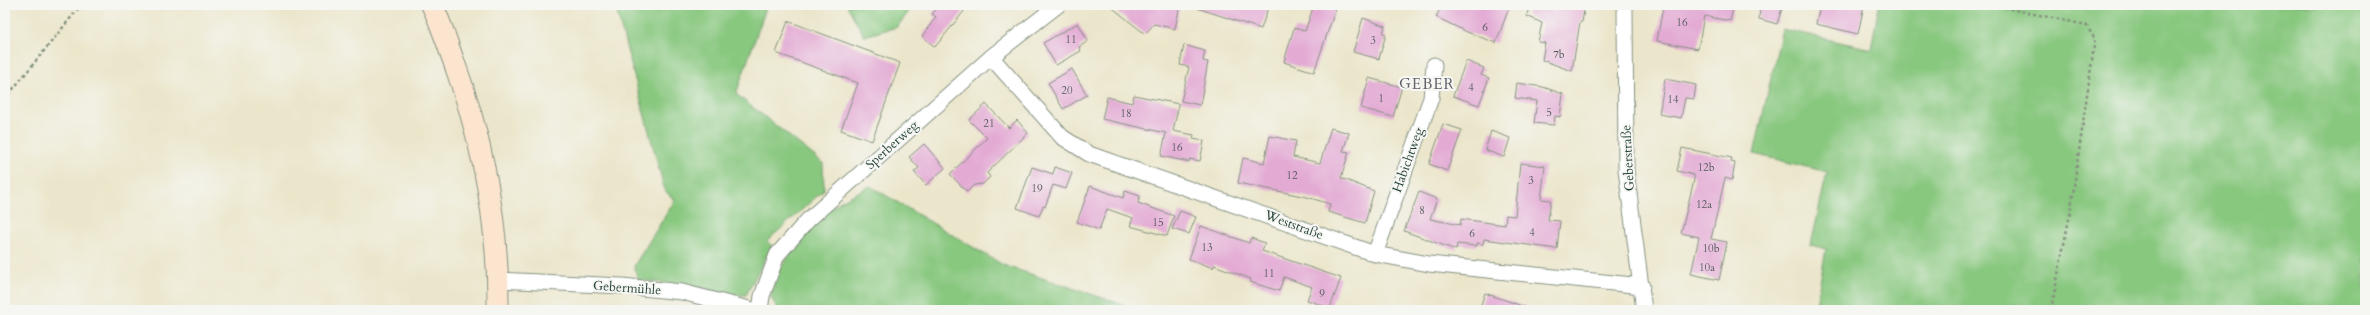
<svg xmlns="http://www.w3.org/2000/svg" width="2370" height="315" viewBox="0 0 2370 315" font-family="Cardo,serif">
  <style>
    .green { fill: #87c77e; stroke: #538259 }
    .building { fill: #e3aad4 }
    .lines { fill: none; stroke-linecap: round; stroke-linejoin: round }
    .street-casing { stroke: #859280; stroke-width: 17 }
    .secondary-casing { stroke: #859280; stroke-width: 23 }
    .path { stroke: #859280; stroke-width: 2.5; stroke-dasharray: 3 3; stroke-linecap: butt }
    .street { stroke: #fff; stroke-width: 15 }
    .secondary { stroke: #fbe5cf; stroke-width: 21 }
    .labels { text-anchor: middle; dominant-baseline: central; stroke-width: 4; stroke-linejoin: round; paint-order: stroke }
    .number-label { font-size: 11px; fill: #50585c }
    .street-label { font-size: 13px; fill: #1f3d34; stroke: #f6f6f2 }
    .quarter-label { font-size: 15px; letter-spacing: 1px; fill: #64636c; stroke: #f6f6f2 }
  </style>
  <rect width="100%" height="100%" fill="#f6f6f2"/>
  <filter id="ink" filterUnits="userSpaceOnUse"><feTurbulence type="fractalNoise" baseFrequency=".025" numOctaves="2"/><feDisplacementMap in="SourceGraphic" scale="8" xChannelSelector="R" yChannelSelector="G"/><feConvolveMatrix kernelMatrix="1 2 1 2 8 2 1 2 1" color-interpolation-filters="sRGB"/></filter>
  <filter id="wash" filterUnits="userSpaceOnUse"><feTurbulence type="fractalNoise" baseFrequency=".012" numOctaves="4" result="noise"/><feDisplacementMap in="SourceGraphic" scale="16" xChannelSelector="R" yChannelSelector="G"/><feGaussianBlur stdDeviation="0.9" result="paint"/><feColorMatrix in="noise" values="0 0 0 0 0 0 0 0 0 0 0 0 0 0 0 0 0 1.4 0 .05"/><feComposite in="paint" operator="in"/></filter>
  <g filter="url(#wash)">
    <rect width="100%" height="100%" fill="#ebe6cb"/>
    <path class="green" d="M615,5H767L736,94L823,163L824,190L767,241L772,246L746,295H733L683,285L638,280L634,266L675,200L665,191Z
      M847,5H914L897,27L864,36Z
      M1879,5H2365V310H1815L1826,249L1811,245L1827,172L1754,154L1782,29L1871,49Z
      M870,186L1003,265L1139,310H779L771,298L776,275L812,222L841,201Z"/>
    <g id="blocks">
      <path class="building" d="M940,5H969L935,47L922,36L936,17L932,14Z
        M1109,5H1180L1175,29L1154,24L1145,34Z
        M1197,5H1269L1261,29L1197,8Z
        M1314,5H1337L1314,72L1284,62L1294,28L1305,31Z
        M1442,5H1510L1496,43L1467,32L1436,17Z
        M1529,5H1585L1582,22H1580L1572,71L1542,60L1545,43L1538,42L1542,23L1527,16Z
        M1672,5H1734L1730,21L1704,16L1698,49L1657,41L1663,7L1672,8Z
        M1760,5H1783L1777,24L1759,19Z
        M1820,5H1864L1858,34L1816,24Z
        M1363,18L1385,26L1383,33L1386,34L1379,59L1353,52Z
        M788,21L900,63L872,141L841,130L858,83L776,53Z
        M1078,23L1088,41L1079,47L1081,51L1056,65L1043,43Z
        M1184,45L1205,51L1203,61L1208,62L1200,105L1181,101L1189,67L1180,65Z
        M1466,61L1484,68L1481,75L1489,78L1479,105L1453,96Z
        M1072,69L1087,95L1063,109L1048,83Z
        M1369,78L1402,87L1393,117L1361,108Z
        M1665,79L1696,85L1694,99L1685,98L1681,118L1659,114Z
        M1517,83L1543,87L1563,94L1560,117L1555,116L1554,125L1534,123L1537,101L1515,98Z
        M1134,95L1179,104L1173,131L1194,135L1193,139L1204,141L1200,161L1189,159V162L1161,156L1166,133L1102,119L1107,97L1132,103Z
        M986,104L1009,128L1017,120L1028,133L987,173L990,177L983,184L974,185L967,192L950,174L987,138L969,120Z
        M1443,124L1462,130L1447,171L1429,164Z
        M1331,128L1349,133L1343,151L1349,152L1341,178L1374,191L1365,223L1328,212L1330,204L1307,197L1238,183L1243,158L1264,163L1270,136L1296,141L1293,157L1320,163Z
        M1491,131L1510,138L1504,157L1485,150Z
        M924,144L945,168L926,185L914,172L919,168L909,157Z
        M1682,148L1732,158L1731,162L1735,163L1732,180L1725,178L1711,239L1727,242L1719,280L1691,274L1699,237L1681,233L1694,180V175L1677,171Z
        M1520,163L1545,166L1541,199L1551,200L1548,220L1560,221L1557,249L1484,239L1483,244L1477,243V246L1457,244L1456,250L1404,231L1419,192L1437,199L1430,219L1460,225L1461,219L1505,225L1506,215L1515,216Z
        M1032,167L1053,174L1055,167L1072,173L1066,189L1053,185L1045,207L1043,206L1039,216L1017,208Z
        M1090,186L1123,198L1125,191L1140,196L1138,203L1174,216L1167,236L1130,226L1133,218L1107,209L1099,230L1077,222Z
        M1180,211L1196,217L1189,234L1172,229Z
        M1201,226L1249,243L1251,238L1265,243L1262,251L1341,278L1330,308L1307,300L1312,287L1284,277L1279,291L1250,282L1251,279L1214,265L1213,268L1189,259Z
        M1485,293L1528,308V310H1479Z"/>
    </g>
  </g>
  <g filter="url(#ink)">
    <use href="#blocks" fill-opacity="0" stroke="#859280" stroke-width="1"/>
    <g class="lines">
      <g class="street-casing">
        <path id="street" d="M1625,5L1626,170L1644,310
          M991,57L1062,137L1089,154L1375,254L1429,264L1642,286
          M1375,254L1431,98L1434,65
          M498,280L622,286L682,292L753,310
          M760,310L762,296L777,255L808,220L991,57L1058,5"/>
      </g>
      <g class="secondary-casing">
        <path id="secondary" d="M432,5C441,23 447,43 454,62C483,142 499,225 498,310"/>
      </g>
      <path class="path" d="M1992,5L2086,25L2095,39L2070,214L2051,310
        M5,99L81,5"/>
      <use href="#street" class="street"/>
      <use href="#secondary" class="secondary"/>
    </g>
  </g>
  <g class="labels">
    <g class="number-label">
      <text x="1682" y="22">16</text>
      <text x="1485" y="27">6</text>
      <text x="1071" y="39">11</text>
      <text x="1373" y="40">3</text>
      <text x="1559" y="54">7b</text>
      <text x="1471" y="87">4</text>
      <text x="1067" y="90">20</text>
      <text x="1381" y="98">1</text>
      <text x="1673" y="99">14</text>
      <text x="1549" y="112">5</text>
      <text x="1126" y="113">18</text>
      <text x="989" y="123">21</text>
      <text x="1177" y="147">16</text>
      <text x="1706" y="167">12b</text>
      <text x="1292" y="175">12</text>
      <text x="1531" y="180">3</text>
      <text x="1037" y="188">19</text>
      <text x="1704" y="204">12a</text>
      <text x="1422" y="210">8</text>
      <text x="1158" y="222">15</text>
      <text x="1532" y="232">4</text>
      <text x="1472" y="233">6</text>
      <text x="1207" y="247">13</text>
      <text x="1711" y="248">10b</text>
      <text x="1707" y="267">10a</text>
      <text x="1269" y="273">11</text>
      <text x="1322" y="293">9</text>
    </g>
    <g class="street-label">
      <text transform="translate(892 145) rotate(-42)">Sperberweg</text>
      <text transform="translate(1628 158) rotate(-93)">Geberstraße</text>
      <text transform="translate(1408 160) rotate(-70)">Habichtweg</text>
      <text transform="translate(1294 225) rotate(20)">Weststraße</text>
      <text transform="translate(627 288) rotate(4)">Gebermühle</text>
    </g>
    <g class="quarter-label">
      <text x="1427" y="84">GEBER</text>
    </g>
  </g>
  <rect width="2370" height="315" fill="none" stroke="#f6f6f2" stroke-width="20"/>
</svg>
